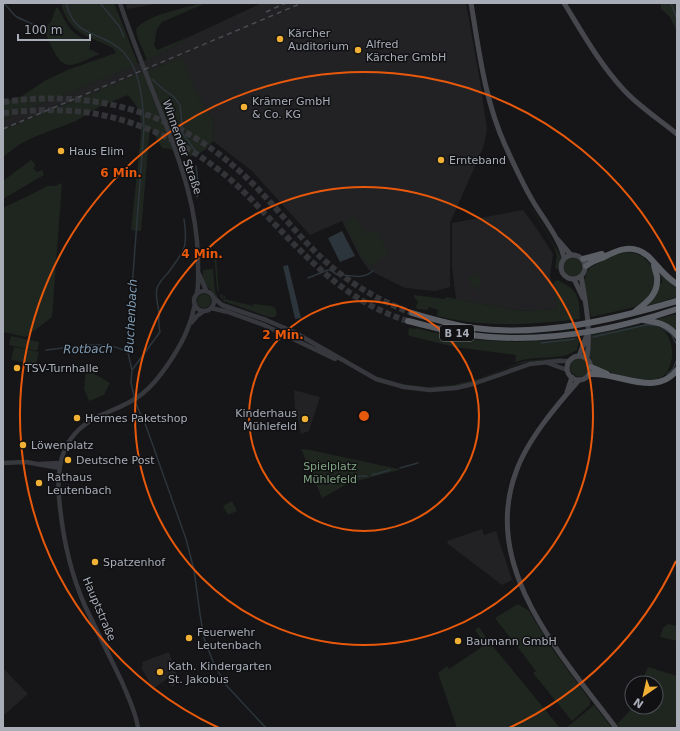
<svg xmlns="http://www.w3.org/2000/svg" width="680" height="731" viewBox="0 0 680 731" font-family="'DejaVu Sans',sans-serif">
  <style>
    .built { fill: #222225 }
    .green { fill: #1e261f }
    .water { fill: #2c353c }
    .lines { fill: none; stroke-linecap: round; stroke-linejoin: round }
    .stream { stroke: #2c353c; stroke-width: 1.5 }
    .trunk-tunnel { stroke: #333438; stroke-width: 6; stroke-dasharray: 6 3; stroke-linecap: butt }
    .tertiary { stroke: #37383d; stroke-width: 4.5 }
    .secondary { stroke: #45474d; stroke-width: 5 }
    .trunk { stroke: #5b5e65; stroke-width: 6 }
    .rail { stroke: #4a4c52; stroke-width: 1.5; stroke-dasharray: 5 4; stroke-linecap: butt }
    .ring { fill: none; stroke: #e8590c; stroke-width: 2 }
    .poi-dot { fill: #f2b134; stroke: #111113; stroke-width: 1.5 }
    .labels { text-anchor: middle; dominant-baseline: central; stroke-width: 3; stroke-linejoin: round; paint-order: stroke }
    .shield { fill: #111113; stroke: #7b7e86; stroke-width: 1 }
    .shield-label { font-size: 10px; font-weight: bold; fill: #a8adb8 }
    .poi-label { font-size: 11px; fill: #a8adb8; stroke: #111113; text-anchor: start }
    .street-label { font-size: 11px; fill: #a8adb8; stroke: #111113 }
    .park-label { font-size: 11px; fill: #7fa381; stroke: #111113 }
    .water-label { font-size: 12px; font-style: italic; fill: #7f9bb3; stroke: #111113 }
    .centre { fill: #e8590c; stroke: #111113; stroke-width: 2 }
    .ring-label { font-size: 12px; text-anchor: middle; font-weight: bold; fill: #e8590c; stroke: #111113; stroke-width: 3; stroke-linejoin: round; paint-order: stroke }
  </style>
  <rect width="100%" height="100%" fill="#161618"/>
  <path class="built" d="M126,3H161L127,9Z
    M262,3H466L481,87L487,130L483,148L450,223V287L435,291L405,288L369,270L361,259L342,221L310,235L252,171L213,141L214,123L198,95L165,64L3,130V120L135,65L166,51L191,36Z
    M523,210L539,232L553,254L550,275L554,290L557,309L529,311L515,310L456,299L452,265V223Z
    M294,390L320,397L309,431L301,434L295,407Z
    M482,529L484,535L496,531L512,580L502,585L448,544L447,541Z
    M169,652L179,681L172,687L168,678L153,689L141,667L143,666L142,662Z
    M3,668L28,694L3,716Z"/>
  <path class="green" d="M61,3H114L138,64L3,120V102L22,96L46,80L70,69L116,53L113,48C89,36 68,34 61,3Z
    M201,3H206L162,22L157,29L154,45L157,50L191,36L166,51L147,60L137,36L136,29C148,14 183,9 201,3Z
    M661,3H675L677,7V32L670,17L661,9Z
    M56,8H58C69,27 69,33 91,42L89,49L100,54C91,57 80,64 71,65C57,67 49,40 44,29L51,22Z
    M181,58L198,95L214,123L213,141L206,149L197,155L185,157L170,149L162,148L150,127L141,231L131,230L141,134C141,115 141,110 128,95L97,108L76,121L34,137L20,144L3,157V130L139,74Z
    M31,160L35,164V167L33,168L37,172L42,170L44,175L3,199V181Z
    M62,183L52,317L26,337L3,332V208L38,191L47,186H54Z
    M527,207L534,211L559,253L561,259L557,270L555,267L557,257L554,246L534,212Z
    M356,217L366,235L377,229L388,255L371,264L375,271C361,263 352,236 345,221Z
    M627,252C660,254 664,294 635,307L591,317L584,280L589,268L614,254Z
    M215,253L216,255L219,294L223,295L222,300L217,289L214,254Z
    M563 267a10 10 0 1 1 20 0a10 10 0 1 1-20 0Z
    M213,269L215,291L219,300H217C212,286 201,288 203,270Z
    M658,272L677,286V297L647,306L659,284L662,283V279Z
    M480,274L482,283H479L480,292L469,281V278L472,275Z
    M558,280C562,283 568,285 572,289C581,297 579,310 580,319C532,325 485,328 437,316L438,310L429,307L428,310L417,309L416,306L418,302L414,297V295L445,299L446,297L515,310L529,311L557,309L553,285L554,282Z
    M197 301a7 7 0 1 1 14 0a7 7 0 1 1-14 0Z
    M224,295L225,296V299L253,306V304L272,306C277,309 278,313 275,317H269L223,301Z
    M677,314V333L657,320V319Z
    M645,324C680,321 680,379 652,381C634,381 615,373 598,368C585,360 591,347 591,335Z
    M409,328L415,329L416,328L445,335V337L446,335C491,344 535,343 580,337L577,350C573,352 567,355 563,356C547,359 532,356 515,362L516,355L455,347L410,336L408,334Z
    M11,336L39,342L37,351L9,345Z
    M14,347L39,352L36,364L11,360Z
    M570 367a10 10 0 1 1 20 0a10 10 0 1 1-20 0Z
    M563,358L562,359C548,360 533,360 519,364C498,370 478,382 455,386C437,389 421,387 403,385L402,384L427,387L453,385L478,379L524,361Z
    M86,369L110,383L104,395L89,401L84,389Z
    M301,449L310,450L399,469V470L349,483L322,498Z
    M232,501L237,511L228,515L223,506Z
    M518,604L529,611L555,653L590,700V705L572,721L533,673L536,671L495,618Z
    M668,624L677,626V641L660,637L663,628Z
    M479,627L487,639L560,728H457L438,673L447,666L449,669L485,645L475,630Z
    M648,667L677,676V728H621L617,724L629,712L632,705V707H656V683H641Z
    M594,705L612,728H566Z"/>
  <path class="water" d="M342,231L355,256L340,262L328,238Z
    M288,265L301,318L295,319L283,266Z"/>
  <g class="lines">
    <path class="stream" d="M3,3C9,7 12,14 17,17C22,20 27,21 32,24
      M66,3C75,38 97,30 119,48C141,66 143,102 144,128L128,341V353L132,370L131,383L136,404L146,426L186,539L194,570L200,614L204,638L208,649L214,664L226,685L266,728
      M100,3L119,26L124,37
      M671,3L677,19
      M152,79L163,89L174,97L180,105L183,134L197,153
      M196,166L199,191L197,197
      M308,278L328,270H330L338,275C352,274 360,281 373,271
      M661,327L671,334L677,345
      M593,337L646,325H656
      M541,343L575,339
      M46,350C69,348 109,338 128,353
      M132,370L160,332C158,325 159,320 159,313C158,305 155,296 157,288C159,283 164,277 168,273C185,249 188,249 184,219
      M667,374L673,369L677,359
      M400,468L418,463
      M372,475L390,470
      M352,479L359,476H367
      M329,484L347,481"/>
    <path class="trunk-tunnel" d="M3,102C100,88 185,115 254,185C281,212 304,244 333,268C357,288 383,302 412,313
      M3,113C30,110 58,109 84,112C145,120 203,151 246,194C295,244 338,300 408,321"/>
    <path class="tertiary" d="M120,3C133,42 149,81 164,120C182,166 198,212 198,263C198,272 199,284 197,293
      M199,274L206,290
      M194 301a10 10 0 1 1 20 0a10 10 0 1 1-20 0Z
      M215,299L222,305L266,320L294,332L376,379L404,387L430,390L456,388L473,384L530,364L558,361H569
      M211,308L228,312L264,325L335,359
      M192,322L197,316L204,311
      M548,363L567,370
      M3,463L26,462L59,468
      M39,464L59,463
      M138,728C136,712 128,697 122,682C110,657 97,631 85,606C70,572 62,533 59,497C56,459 65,432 101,415C115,409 130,404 142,394C159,381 182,346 189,325C192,318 193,311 195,304"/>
    <path class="secondary" d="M471,3C479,51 485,101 505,145C514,165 523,185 534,203C543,218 562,242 564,259
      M564,3C582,32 599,63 623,89C638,106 659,119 677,134
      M557,239L571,255
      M561 267a12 12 0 1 1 24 0a12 12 0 1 1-24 0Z
      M581,276C586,303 591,331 587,358
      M574,279L583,298
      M567 368a12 12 0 1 1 24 0a12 12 0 1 1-24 0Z
      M579,356L586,337
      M579,380C557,405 527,440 516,472C480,568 562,656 616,728
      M567,392L572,377"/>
    <path class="trunk" d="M583,259L602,254
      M586,266C591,262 596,260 602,258C617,250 632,243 648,256C658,266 665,277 677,284
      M412,313C432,319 453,325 474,328C542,337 612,320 677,301
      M633,313C646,303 659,295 657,276C656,272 654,268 654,264
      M643,320C657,322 668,324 677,336
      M408,321C429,326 449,332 470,335C539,344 612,331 677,309
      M591,367L607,374
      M590,374C619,372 655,398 677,370"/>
    <path class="rail" d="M266,12L286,3
      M3,129L302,3"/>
  </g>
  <g class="ring">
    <circle cx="364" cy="416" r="115"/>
    <circle cx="364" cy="416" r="229"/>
    <path d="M676 561A344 344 0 0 1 509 728M219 728A344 344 0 1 1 676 271"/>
  </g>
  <g class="poi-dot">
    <circle cx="280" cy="39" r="4"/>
    <circle cx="358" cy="50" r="4"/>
    <circle cx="244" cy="107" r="4"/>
    <circle cx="61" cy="151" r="4"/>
    <circle cx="441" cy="160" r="4"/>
    <circle cx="17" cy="368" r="4"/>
    <circle cx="77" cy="418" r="4"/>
    <circle cx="305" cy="419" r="4"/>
    <circle cx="23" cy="445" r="4"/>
    <circle cx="68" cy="460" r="4"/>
    <circle cx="39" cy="483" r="4"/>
    <circle cx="95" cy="562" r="4"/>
    <circle cx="189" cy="638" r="4"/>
    <circle cx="458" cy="641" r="4"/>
    <circle cx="160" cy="672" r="4"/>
  </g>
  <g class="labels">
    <rect class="shield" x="440" y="325" width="34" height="16" rx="3"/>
    <g class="shield-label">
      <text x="457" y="333">B 14</text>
    </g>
    <g class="poi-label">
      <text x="288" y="33">Kärcher<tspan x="288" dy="13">Auditorium</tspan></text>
      <text x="366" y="44">Alfred<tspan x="366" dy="13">Kärcher GmbH</tspan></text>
      <text x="252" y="101">Krämer GmbH<tspan x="252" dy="13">&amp; Co. KG</tspan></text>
      <text x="69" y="151">Haus Elim</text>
      <text x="449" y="160">Ernteband</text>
      <text x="25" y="368">TSV-Turnhalle</text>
      <text x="297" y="413" text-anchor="end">Kinderhaus<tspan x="297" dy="13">Mühlefeld</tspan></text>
      <text x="85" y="418">Hermes Paketshop</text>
      <text x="31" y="445">Löwenplatz</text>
      <text x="76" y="460">Deutsche Post</text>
      <text x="47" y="477">Rathaus<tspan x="47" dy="13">Leutenbach</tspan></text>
      <text x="103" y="562">Spatzenhof</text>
      <text x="197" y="632">Feuerwehr<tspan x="197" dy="13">Leutenbach</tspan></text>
      <text x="466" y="641">Baumann GmbH</text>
      <text x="168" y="666">Kath. Kindergarten<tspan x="168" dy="13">St. Jakobus</tspan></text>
    </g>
    <g class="street-label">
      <text transform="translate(182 147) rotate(71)">Winnender Straße</text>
      <text transform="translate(99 609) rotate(67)">Hauptstraße</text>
    </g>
    <g class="park-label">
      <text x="330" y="466">Spielplatz<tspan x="330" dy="13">Mühlefeld</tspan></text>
    </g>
    <g class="water-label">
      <text transform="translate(131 316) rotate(-87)">Buchenbach</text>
      <text transform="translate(88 349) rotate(-1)">Rotbach</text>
    </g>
  </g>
  <circle cx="364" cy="416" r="6" class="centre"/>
  <g class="ring-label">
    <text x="121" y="177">6 Min.</text>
    <text x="202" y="258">4 Min.</text>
    <text x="283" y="339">2 Min.</text>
  </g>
  <rect width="680" height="731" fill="none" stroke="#a8adb8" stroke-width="8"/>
  <g transform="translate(644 695) rotate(214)"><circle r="19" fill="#111113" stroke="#4d4f55"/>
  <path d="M0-3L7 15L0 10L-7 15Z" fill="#f2b134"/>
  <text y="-6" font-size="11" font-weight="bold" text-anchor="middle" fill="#a8adb8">N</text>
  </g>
  <path d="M18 34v6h72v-6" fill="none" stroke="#a8adb8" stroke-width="2"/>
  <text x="24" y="34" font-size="12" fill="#a8adb8" stroke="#111113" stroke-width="3" paint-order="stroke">100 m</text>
</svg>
